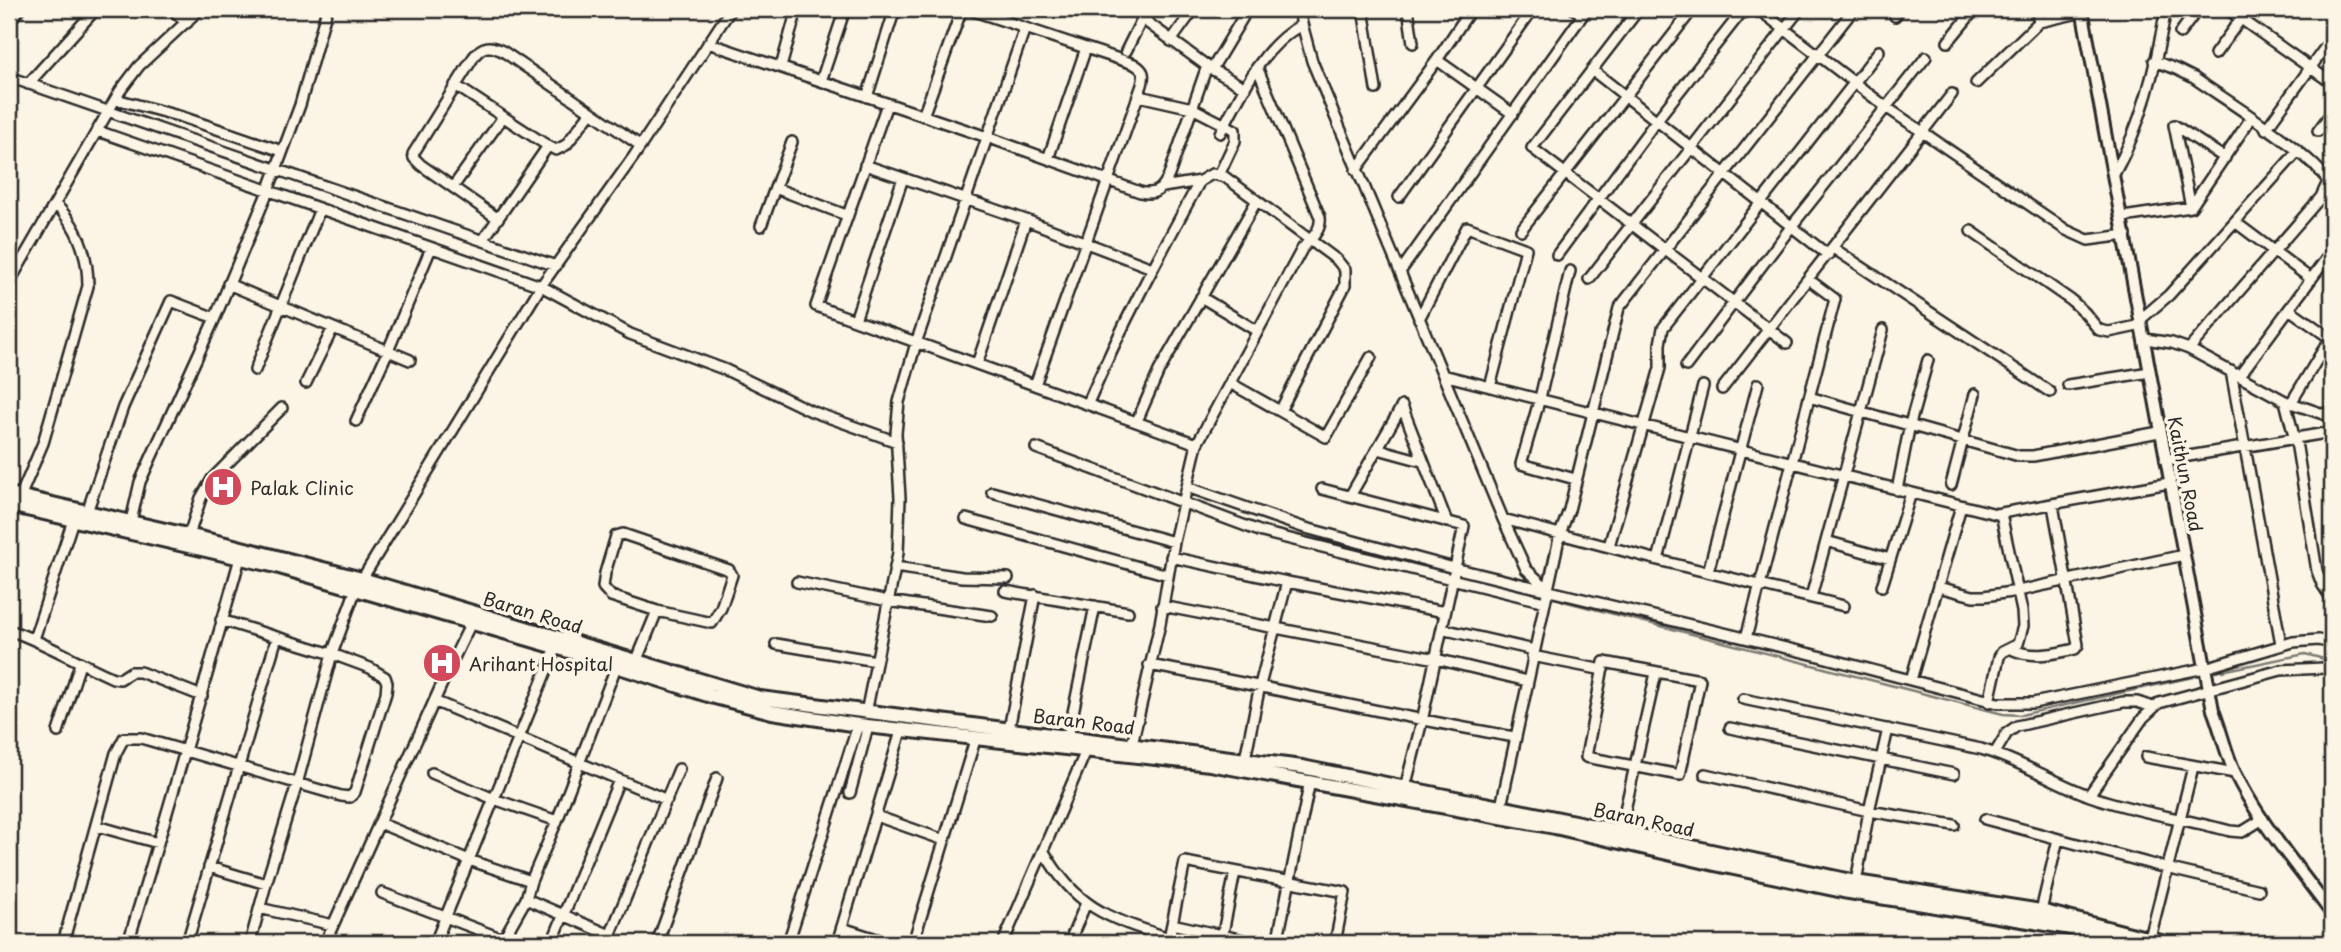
<svg xmlns="http://www.w3.org/2000/svg" width="2341" height="952" viewBox="0 0 2341 952" font-family="'Playpen Sans',sans-serif">
  <style>
    .lines { fill: none; stroke-linecap: round; stroke-linejoin: round }
    .stream { stroke: #7d7b74; stroke-width: 2.5 }
    .minor-casing { stroke: #2b2b2b; stroke-width: 14 }
    .tertiary-casing { stroke: #2b2b2b; stroke-width: 16 }
    .secondary-casing { stroke: #2b2b2b; stroke-width: 18 }
    .minor { stroke: #fcf5e5; stroke-width: 9 }
    .tertiary { stroke: #fcf5e5; stroke-width: 10 }
    .secondary { stroke: #fcf5e5; stroke-width: 12 }
    .labels { text-anchor: middle; dominant-baseline: central; stroke-width: 7; stroke-linejoin: round; paint-order: stroke }
    .street-label { font-size: 18px; fill: #2b2b2b; stroke: #fcf5e5 }
    .poi-label { font-size: 18px; fill: #2b2b2b; stroke: #fcf5e5; text-anchor: start }
  </style>
  <rect width="100%" height="100%" fill="#fcf5e5"/>
  <filter id="ink" filterUnits="userSpaceOnUse"><feTurbulence type="fractalNoise" baseFrequency=".0143" numOctaves="2"/><feDisplacementMap in="SourceGraphic" scale="14" xChannelSelector="R" yChannelSelector="G"/><feConvolveMatrix kernelMatrix="1 2 1 2 8 2 1 2 1" color-interpolation-filters="sRGB"/></filter>
  <g filter="url(#ink)">
    <g class="lines">
      <path class="stream" d="M1563,601L2003,714L2021,715L2193,677
        M2222,671L2305,654L2332,661"/>
      <g class="minor-casing">
        <path id="minor" d="M172,9L187,23
          M968,9L1134,64C1144,70 1145,74 1142,85L1035,385
          M1298,9L1312,61L1503,519L1526,569L1548,589L1500,811
          M1363,9L1376,89
          M1408,9L1413,43
          M1574,9L1583,15
          M1639,9L1532,148L1787,343
          M1758,9L1886,107L2066,230L2088,240L2126,235
          M2036,9L2039,22
          M2227,9L2332,83
          M1895,16L1900,9
          M9,21L20,9
          M2180,33L2198,9
          M1171,41L1194,9
          M1948,42L1975,9
          M708,43L987,137L1140,192C1156,196 1163,189 1169,175L1207,66L1148,23L1142,9
          M1126,51L1143,17
          M2215,54L2248,9
          M1437,60L1513,114
          M2154,61L2176,69L2194,78C2221,97 2316,156 2328,182L2321,197L2189,349
          M781,67L797,9
          M1208,67L1245,88
          M1212,69L1243,17
          M1592,70L1828,255
          M9,77L556,266
          M821,81L845,9
          M1976,83L2039,22L2083,12
          M28,84L96,9
          M455,85L548,146L556,150L566,145L591,112
          M1139,96L1192,108L1235,130V141L1219,175
          M867,97L895,9
          M116,99L182,117L282,151
          M887,104L816,306L1197,444
          M923,116L962,9
          M2266,129L2332,38
          M98,131L541,286L630,334L726,370L811,411L897,442
          M2318,131L2332,112
          M1220,133C1242,94 1260,48 1301,25
          M1048,159L1086,48
          M865,165L1026,220L1152,268
          M1356,170L1437,60L1471,9
          M2114,174C2142,125 2156,65 2166,9
          M453,187L503,117
          M1163,187L1200,181
          M775,188L846,215
          M1399,197L1533,9
          M2191,207L2174,125L2225,158
          M2123,217L2191,207L2251,118
          M497,218L421,165L414,158L413,154L473,58C482,44 491,45 504,52L641,146
          M2235,222L2311,279
          M761,226L792,142
          M1521,230L1693,9
          M1971,231L2072,301L2085,313L2099,330L2109,332L2142,325
          M483,240L548,146
          M1833,248L2050,392
          M1557,255L1656,121L1744,9
          M1570,271L1540,398L1521,464L1575,479
          M1400,272L1587,9
          M1589,279L1800,9
          M9,283L120,91L139,66L200,9
          M228,284L410,360
          M1201,297L1257,331
          M2289,309L2330,338
          M1419,319L1467,227L1526,249L1490,387
          M2141,319L2169,295L2298,151
          M855,320L903,178
          M2145,339L2172,343L2189,349L2285,401L2332,417
          M977,364L1026,220
          M1686,366L1791,227L1926,57
          M255,370L320,209
          M2231,371L2281,644
          M1443,375L1996,514L2169,483
          M2240,375L2332,251
          M306,383L333,328
          M1230,383L1326,437L1371,357
          M2068,385L2150,372
          M1722,389L1952,94
          M1809,397L2019,456H2033L2159,432
          M2285,401L2297,448L2317,571L2322,584L2332,599
          M1088,403C1121,326 1160,254 1200,181L1212,174L1225,177L1337,260L1345,270V286L1280,411
          M2291,403L2326,345L2332,350
          M356,421L388,351L431,248
          M1137,421L1159,371L1256,202
          M1036,448L1262,532L1545,602
          M1378,449L1422,461
          M2165,460L2332,432
          M1951,485L1975,394
          M1187,487L1302,527L1454,568L1811,654L1998,703H2033L2205,668L2293,642L2318,640L2332,643
          M1322,489L1464,526L1422,721L1405,788
          M1897,490L1910,424L1928,360
          M992,492L1174,542
          M1350,496L1402,406L1447,522
          M20,497L43,443L88,286C88,254 78,226 55,204
          M87,512L123,407L171,301L215,318
          M966,519L1168,575
          M1503,519L1658,560L1844,606
          M131,521L140,482L215,318L268,191L300,105L327,9
          M189,535L201,498L212,479L282,408
          M1826,541L1890,559
          M1609,546L1660,368V344L1663,328L1879,51
          M1171,557L1287,582L1260,685L1245,759
          M1658,560L1703,386
          M895,567L962,577L1008,578
          M1708,572L1758,384
          M797,582L888,601L992,616
          M1287,582L1445,612
          M1882,586L1911,493
          M1938,587L1973,596H1984L2018,591L2184,555
          M1548,589L1560,534L1569,510L1619,308L1854,9
          M1005,591L1128,612
          M1811,597L1883,330
          M1162,606L1436,659L1527,681
          M1442,629L1534,650
          M9,630C45,642 78,663 113,678L120,679L131,672H140L202,696
          M1746,638L1835,299L1808,279
          M34,639L73,520
          M776,644L876,661
          M2011,649C2033,659 2052,654 2075,649L2078,645L2053,505
          M1532,656L1603,670
          M636,662L657,611L611,596L603,587L605,573L616,536L623,534L729,570L732,575L721,608L712,623L657,611
          M1604,662L1700,680L1680,775L1586,757Z
          M1149,665C1271,687 1393,716 1515,737
          M1911,680L1961,506
          M1743,699L1981,749C2019,760 2053,782 2090,796C2135,812 2184,819 2230,831L2242,832L2263,819
          M434,701L667,800
          M1989,702L1999,657L2002,652L2018,644L2023,626L2022,611L2001,514
          M866,713L898,553L900,498L896,433L899,402L916,343L1025,28
          M1730,728L1954,774
          M1009,729L1035,595
          M58,732L80,664
          M1068,737L1095,606
          M1132,744L1160,624L1174,542L1197,444L1302,249C1310,239 1322,231 1320,217L1257,67
          M1995,753L2007,733L2017,726L2123,702H2137L2153,707
          M2146,757L2235,773
          M432,773L494,799L557,821
          M1705,774L1869,811L1954,825
          M850,793L868,726
          M2089,795L2143,718L2159,703L2281,670L2324,668L2332,671
          M876,816L944,840
          M1985,819L2166,868L2259,890
          M379,823L469,860L531,881
          M97,826L158,843
          M1620,832L1656,673
          M1043,850C1076,909 1109,918 1169,938
          M209,867L266,884
          M1856,882L1869,811L1888,729
          M382,893L503,939
          M526,899L610,935
          M259,908L333,925
          M2041,911L2058,839
          M1172,924L1257,943
          M842,928L889,943
          M2150,938L2193,767
          M63,943L116,753L124,738H141L341,796L350,797L355,792L386,693L387,683L385,677L370,668L332,654L221,620
          M128,943C167,815 204,686 240,558
          M187,943L277,637
          M250,943L266,884L297,784L332,654L356,589L541,286L634,156L731,9
          M325,943L450,666L471,623
          M435,943L556,647
          M501,943L526,899L531,881L557,821L616,667
          M552,943L619,780
          M607,943L679,769
          M657,943L717,778
          M788,943L858,725
          M837,943L902,728
          M913,943L976,737
          M1003,943L1086,751
          M1069,943L1086,903
          M1168,943L1185,862L1345,892L1335,943
          M1221,943L1235,872
          M1277,943L1310,781"/>
      </g>
      <g class="tertiary-casing">
        <path id="tertiary" d="M2082,9L2213,710C2221,730 2225,751 2234,771C2259,823 2299,868 2332,914"/>
      </g>
      <g class="secondary-casing">
        <path id="secondary" d="M9,494L226,544L362,579L760,698L1302,767L1594,826L1856,882L2041,911L2165,943
          M9,505L276,566L556,647L711,696L772,712L858,725L1210,764L1555,827L1715,864L1843,891L2065,927L2125,943"/>
      </g>
      <use href="#minor" class="minor"/>
      <use href="#tertiary" class="tertiary"/>
      <use href="#secondary" class="secondary"/>
    </g>
  </g>
  <defs>
    <g id="hospital-disc" transform="scale(2.0125)"><circle r="9.5" fill="#d1495b" stroke="#fcf5e5"/><path d="M-5-5h3v3.5h4V-5h3V5h-3V1.5h-4V5h-3Z" fill="#fff"/></g>
  </defs>
  <g fill-rule="evenodd">
    <use href="#hospital-disc" x="223" y="487"/>
    <use href="#hospital-disc" x="442" y="663"/>
  </g>
  <g class="labels">
    <g class="street-label">
      <text transform="translate(2186 474) rotate(79)">Kaithun Road</text>
      <text transform="translate(533 612) rotate(17)">Baran Road</text>
      <text transform="translate(1084 721) rotate(7)">Baran Road</text>
      <text transform="translate(1644 819) rotate(12)">Baran Road</text>
    </g>
    <g class="poi-label">
      <text x="250" y="487">Palak Clinic</text>
      <text x="469" y="663">Arihant Hospital</text>
    </g>
  </g>
  <rect width="2341" height="952" fill="none" stroke="#fcf5e5" stroke-width="35"/>
  <rect x="18" y="18" width="2306" height="917" fill="none" stroke="#2b2b2b" stroke-width="2.5" filter="url(#ink)"/>
</svg>
